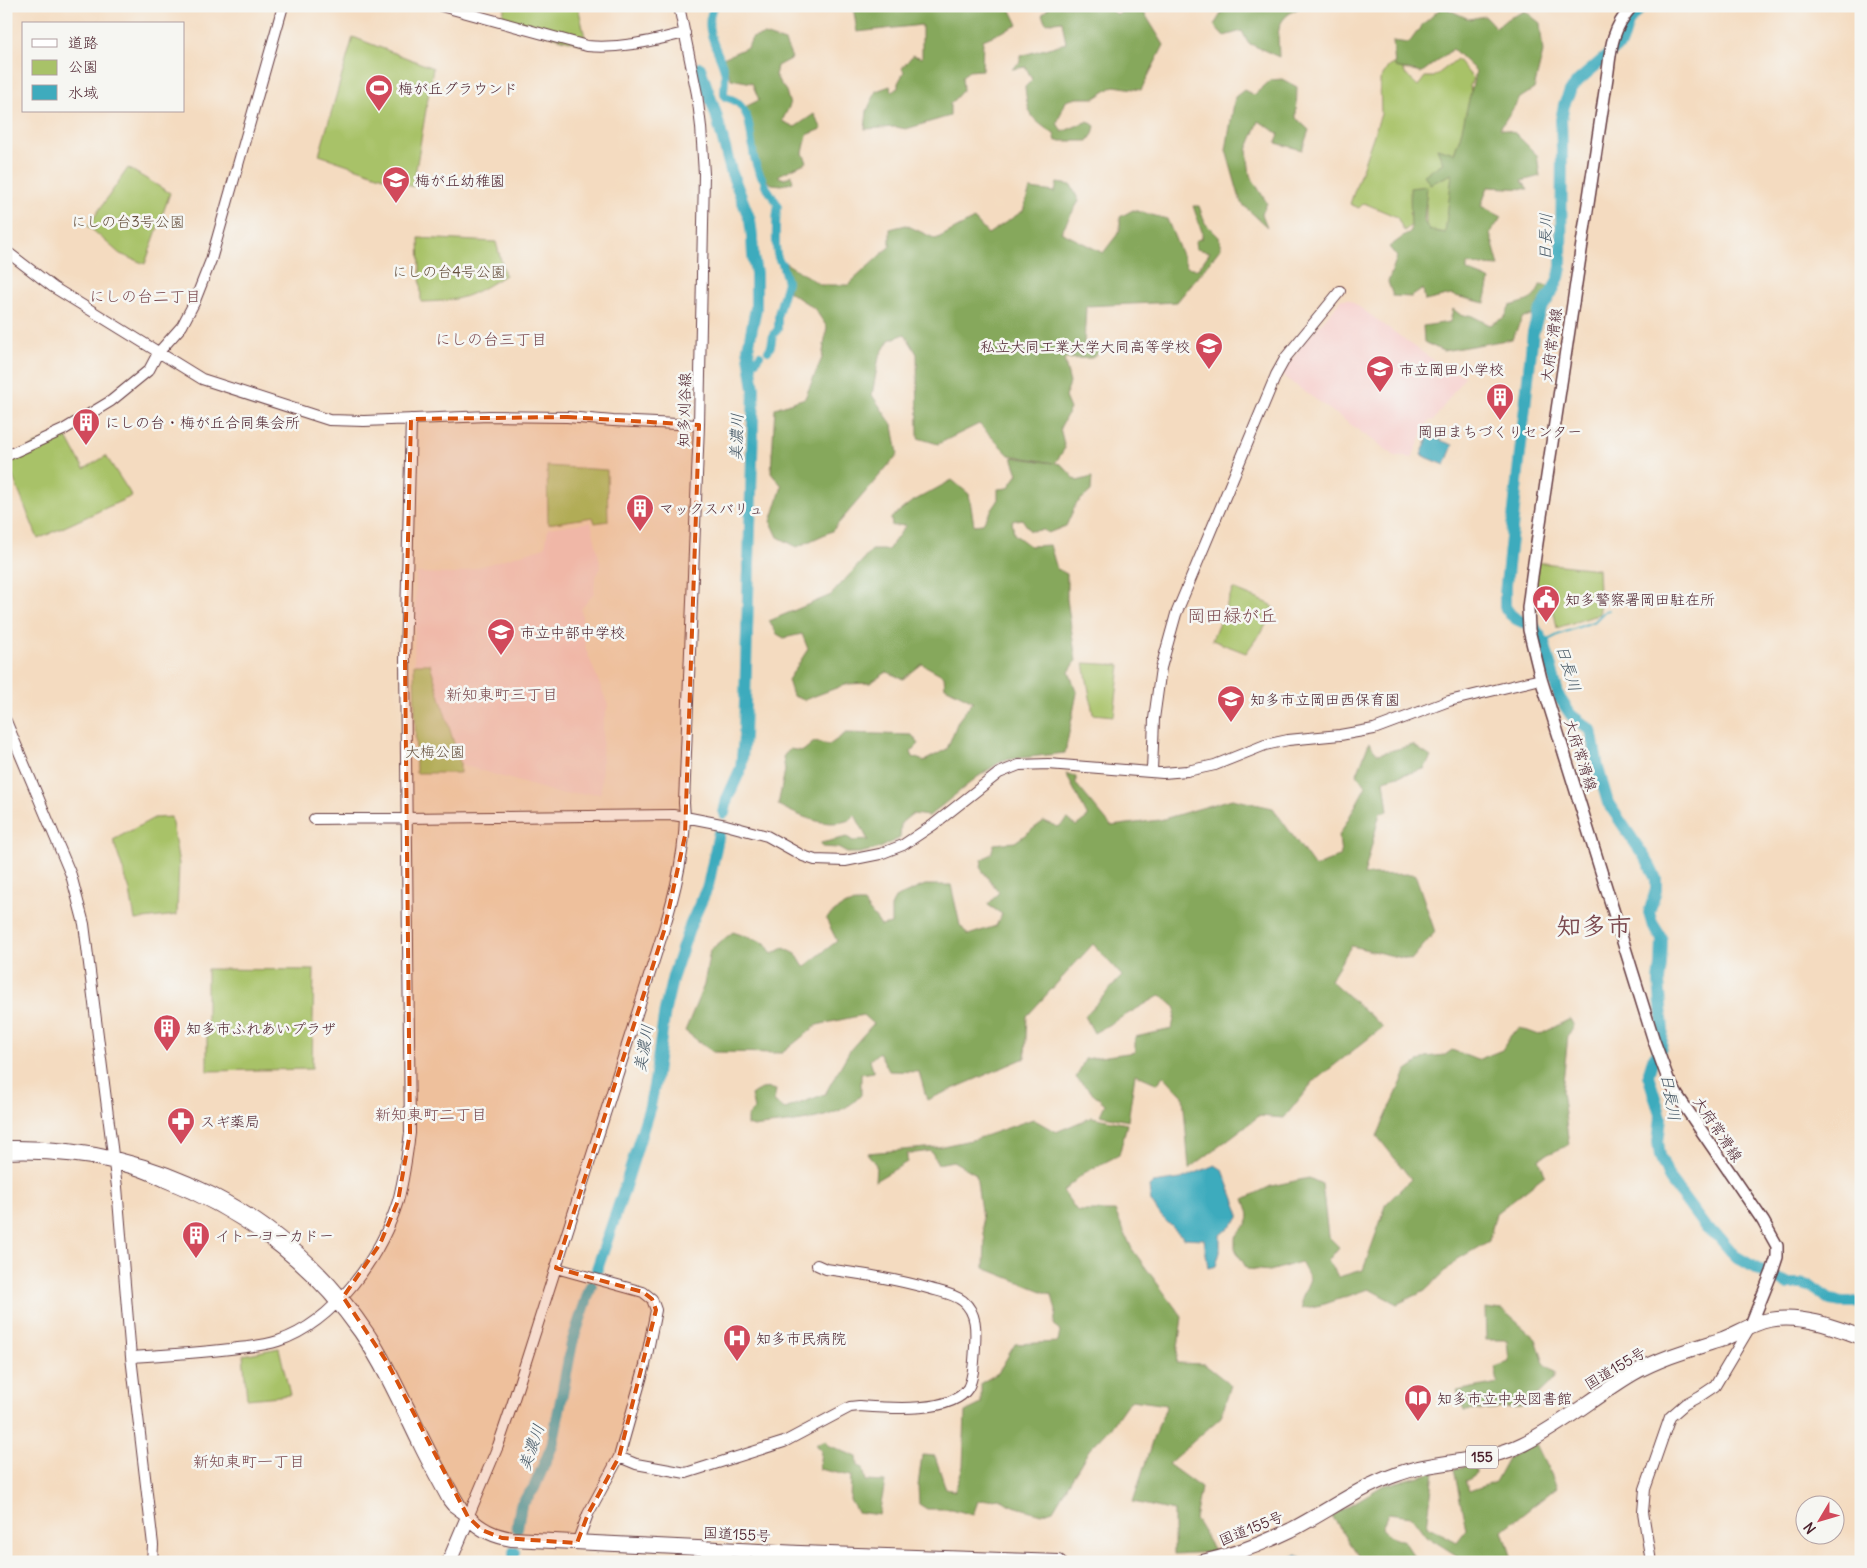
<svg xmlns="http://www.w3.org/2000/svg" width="1867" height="1568" viewBox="0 0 1867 1568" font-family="Delius,'Klee One',sans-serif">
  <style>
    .built { fill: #f7d0ce }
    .green { fill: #a8c268; stroke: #79704a }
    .forest { fill: #86a85c; stroke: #686444 }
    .water { fill: #3eabbd; stroke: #446574 }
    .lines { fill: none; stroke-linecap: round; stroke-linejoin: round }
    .stream { stroke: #3eabbd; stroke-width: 2 }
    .canal { stroke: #3eabbd; stroke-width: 8 }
    .river { stroke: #3eabbd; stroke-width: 12 }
    .tertiary-casing { stroke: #643b41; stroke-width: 12 }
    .secondary-casing { stroke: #643b41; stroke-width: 14 }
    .trunk-casing { stroke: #643b41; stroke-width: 16 }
    .tertiary { stroke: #fff; stroke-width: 10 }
    .secondary { stroke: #fff; stroke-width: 11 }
    .trunk { stroke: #fff; stroke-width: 14 }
    .marked { fill: #d8530f; fill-opacity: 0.2; stroke: #d8530f; stroke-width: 4; stroke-dasharray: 10 6; stroke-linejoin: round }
    .labels { text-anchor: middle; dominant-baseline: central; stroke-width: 5; stroke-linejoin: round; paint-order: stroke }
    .shield { fill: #f6f6f2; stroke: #7e6067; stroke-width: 1 }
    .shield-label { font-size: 14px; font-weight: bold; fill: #4a1f2b }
    .poi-label { font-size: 15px; fill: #4a1f2b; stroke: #f6f6f2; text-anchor: start }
    .park-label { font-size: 15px; fill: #66503d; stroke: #f6f6f2 }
    .street-label { font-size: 15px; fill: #4a1f2b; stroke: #f6f6f2 }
    .water-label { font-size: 16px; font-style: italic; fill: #455765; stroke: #f6f6f2 }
    .neighbourhood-label { font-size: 16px; fill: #7c4b50; stroke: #f6f6f2 }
    .quarter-label { font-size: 18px; fill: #7c4b50; stroke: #f6f6f2 }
    .town-label { font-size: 25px; font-weight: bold; fill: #7c4b50; stroke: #f6f6f2 }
  </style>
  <rect width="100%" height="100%" fill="#f6f6f2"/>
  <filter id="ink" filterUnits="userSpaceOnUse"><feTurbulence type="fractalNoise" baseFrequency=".02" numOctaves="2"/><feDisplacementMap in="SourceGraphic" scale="10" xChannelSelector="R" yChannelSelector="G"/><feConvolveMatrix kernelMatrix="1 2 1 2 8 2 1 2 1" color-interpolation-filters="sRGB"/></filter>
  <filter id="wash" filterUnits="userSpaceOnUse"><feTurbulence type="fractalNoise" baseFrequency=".0096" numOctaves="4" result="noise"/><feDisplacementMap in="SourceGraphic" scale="20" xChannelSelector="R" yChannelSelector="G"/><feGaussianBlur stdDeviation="1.12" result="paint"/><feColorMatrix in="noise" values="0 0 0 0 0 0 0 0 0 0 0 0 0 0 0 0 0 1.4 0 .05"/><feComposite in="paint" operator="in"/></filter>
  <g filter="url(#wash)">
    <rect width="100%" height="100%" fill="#f4dbc0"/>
    <path class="built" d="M1342,299H1348L1443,367L1452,372L1465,376L1433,421L1430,420L1427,424L1412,458L1395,456L1284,377V373L1299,349Z
      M591,522L601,567L595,578L594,593L581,609L586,650L608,705L603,723L601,793L561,794L462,765L430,663H414L416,575L418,573L456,574L545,547L548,528Z"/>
    <path class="green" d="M505,6H578L587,46L501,22Z
      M353,37L433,68L413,187L319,155Z
      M1457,59L1473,78L1470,86L1472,98L1448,233L1433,235L1426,225V203H1413V209L1409,213L1414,223L1404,231L1397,217L1364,203L1359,208L1350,204L1381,114L1380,80L1388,67L1398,61L1406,75L1418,86L1425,77H1434Z
      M128,168L170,193L145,264L120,254L88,226Z
      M419,238L496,242L505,275C470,297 462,301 421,302Z
      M63,430L84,469L106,456L132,496L38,539L6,460Z
      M547,466L607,470L608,521L595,523L593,517L548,524Z
      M1534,562L1598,569L1600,614L1557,628L1553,608H1528Z
      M1233,589L1270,604L1276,611L1246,653L1212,640Z
      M1084,663L1120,665L1114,716L1093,714Z
      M414,664H430L460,763V773H416Z
      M171,817L179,864L177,915L135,920L130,891L113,840L154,818Z
      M207,969L314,970L312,1069L207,1071Z
      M279,1348L290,1395L247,1399L243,1355Z"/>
    <path class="forest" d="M853,6H1009L1018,25L983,40L982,70L969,71L962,76L963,90L950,104V116L906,129L896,127L865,129L867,111L876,91L890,86L892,91L898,88V83L904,72L902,68L913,55L922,58V25L857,32Z
      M1050,6H1102L1117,14L1140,6L1164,45L1141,90L1114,86L1095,98H1077L1066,101L1057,123L1062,132L1088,121L1095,126L1093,134L1088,141H1056L1054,134C1030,118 1028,115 1025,87L1032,80L1026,67L1012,69L1020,62V56L1066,43L1062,21L1046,23L1042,15Z
      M1226,6H1303C1274,19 1278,30 1279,57L1248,43L1242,31L1224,36L1214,25Z
      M1439,6H1449V10L1469,19L1485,16L1496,28L1507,19L1525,11L1540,23L1543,52L1534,89L1520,98L1500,128L1514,132L1537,155L1540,176L1522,181L1528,189L1488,187L1481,206L1502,217L1490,233L1499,266L1467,264V271L1490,280L1485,303L1451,295L1425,301L1423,289L1411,297L1393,296L1388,282L1397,257L1389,247L1411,231L1410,188L1427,186L1424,221L1429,230L1445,233L1452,174L1430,184L1424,175L1443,163L1437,148L1454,153L1460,137L1476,71L1453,49L1421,73L1395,67L1393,41L1409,43L1422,25L1440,9Z
      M764,35L785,42L792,58L777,66L775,76L786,91L790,105L782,121L795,127L814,114L822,129L807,135L803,153L807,162L779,175V177L785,179L791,175L793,182L782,185L772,184L766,180L757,164L752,142L750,118L745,107L759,100L752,83L731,79L723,58L748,47L752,38Z
      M1282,79L1297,87L1296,118L1309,130L1302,150L1276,143L1279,134L1259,121L1247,150L1250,175L1267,203L1262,214L1267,227L1241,203L1226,150L1235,97L1244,90L1254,95L1271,80Z
      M1057,183L1071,185L1079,201L1061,232L1103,253L1120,231V217L1133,210L1167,219L1187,267L1198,269L1210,252L1196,249L1195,241L1202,238V232L1193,206H1199L1205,223L1219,237L1221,248L1177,302L1086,306L1084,345L1102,350L1092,358L1064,359L1070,383L1065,397L1070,409L1060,428L1065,448L1055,463L1061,464L1077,481L1092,477L1091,491L1076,504L1066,526L1048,533L1043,530L1030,531L1022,519L1012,521L1014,534L1030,546L1050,545L1057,569L1067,574V599L1076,661L1069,672L1077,693L1065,753L1003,760L976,778L929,816L912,814L901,823L900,838L880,848L860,853H847L838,848L822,847L821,843L847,837L853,841L868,840L855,815C853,817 849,821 846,821C824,828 797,815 778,805L785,770L783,757L789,749L803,751L814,742L829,745L846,733L912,735L919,744L911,752L913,757L924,761L947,749L958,721L973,701L945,687L944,676L922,664L903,679L887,672L870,683L847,684L804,700L793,696L788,680L808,649L802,634L784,638L777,634L769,621L831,595L872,550H888L906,525L892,526L891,518L910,503L952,480L969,494L974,525L982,524L998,501V489L1008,488L1018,474L1012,457L1053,463L1009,455L979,424L938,444L918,438L917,354L905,334L889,340L879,357L872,395L893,426L898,454L832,531L797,547L778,537L771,522L782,486L771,472L775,408L805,398L822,358L827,327L814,308L789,292V277L784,262L821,285H848L890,246V229L906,225L936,239L974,219L988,234L1023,211L1030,189L1055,192Z
      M1540,285L1548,286L1551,291L1545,299L1539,301L1534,315L1523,317L1512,339L1443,351L1424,342L1423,326L1450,322L1453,309L1462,316L1470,315L1490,325L1505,317L1510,306C1526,301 1535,302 1540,285Z
      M1369,743L1378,754L1413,745L1431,757L1424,769L1384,780L1388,811L1380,813L1364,875L1415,874L1435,932L1411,960L1351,946L1330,980L1383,1027L1313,1082L1284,1118L1259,1116L1189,1169L1183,1096L1163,1075L1158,1084L1135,1074L1128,1121L1100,1115L1105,1104L1076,1078L1085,1059L1135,1052V1037L1172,1029L1176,1008L1161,995L1094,1033L1085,1016L1122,976L1093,944L1027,1016L1025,1058L927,1100L919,1072L889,1071L879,1052L870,1060L874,1072L861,1074V1095C838,1122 786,1122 754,1127L747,1125V1118L754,1109L751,1095C760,1088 766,1087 776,1090L774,1102L785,1109L825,1094L850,1050L873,1024L863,1015L817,1025L782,1053L713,1052L685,1031L704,985L710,950L733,932L765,943L772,954L784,948L796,954L804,967L837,941L826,919C839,907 846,902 864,903C869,912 876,917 881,926L891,924V907L895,898L925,885H951L960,925L968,935L996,926L1002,914L988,905L999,892L981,869L982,860L991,854L994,844L1015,842L1044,821L1058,827L1068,819L1076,826L1088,817L1066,774L1076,777V784L1111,826L1160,820L1232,799L1273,808L1315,867L1341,856L1339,836L1366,786L1357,774Z
      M1570,1019L1574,1026L1568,1036L1562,1091L1569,1145L1539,1158L1545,1175L1496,1213L1489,1241L1458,1259L1425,1291L1397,1304L1369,1289L1325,1304L1302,1309V1298L1310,1279L1301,1262L1270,1271L1247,1269L1235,1249V1238C1249,1219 1253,1223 1244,1199L1271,1186L1309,1178L1322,1184L1328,1236L1339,1247L1328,1261L1338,1277L1363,1270L1387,1203L1411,1179L1377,1136L1407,1070L1426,1057L1445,1055L1452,1050L1477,1060L1502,1050L1511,1035L1520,1028L1539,1035Z
      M1092,1117L1127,1124L1119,1155L1084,1173L1063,1191L1077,1211H1115L1132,1249L1182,1317L1176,1363L1204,1364L1231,1385L1221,1417L1168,1464L1201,1488L1195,1519L1215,1552L1174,1554V1511L1133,1502L1154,1436L1167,1405L1132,1400L1127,1404L1110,1428L1089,1450L1053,1510L1041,1514L1010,1505L999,1498L978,1501L973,1515L952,1509H927L919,1504L918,1486L922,1455L935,1456L946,1489L955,1491L963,1466L965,1412L981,1404V1383L998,1373L1015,1344L1058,1342L1060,1332L1054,1324L1056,1311L1052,1295L984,1268L985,1241L976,1174L953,1161L938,1164L931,1151L907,1154V1162L875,1181L876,1165L867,1153L938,1147L976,1139L1033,1119L1056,1132Z
      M1485,1308L1503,1310L1536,1339L1544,1363L1555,1373V1378L1530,1402L1521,1407L1464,1411L1457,1391L1498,1383L1495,1367L1509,1362L1507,1340H1486Z
      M826,1440L828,1445L857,1457L858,1466L863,1468L866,1481L885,1482L879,1515L857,1512L850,1500L851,1476L819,1469L821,1451L816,1444Z
      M1536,1444L1557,1487L1503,1530L1513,1562H1459L1456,1555L1426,1536L1411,1516L1388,1513L1382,1528L1388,1535L1404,1541L1418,1562H1363L1332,1516L1382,1486L1434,1472L1427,1526L1457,1542L1466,1530L1454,1469L1476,1464V1473L1465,1481L1469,1491L1495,1482L1508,1458Z"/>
    <path class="water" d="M1429,436L1453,445L1445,465L1421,455Z
      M1215,1165L1223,1170L1239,1212V1218L1220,1235V1252L1216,1266L1208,1268L1204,1239L1184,1238C1175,1230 1168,1223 1160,1215C1156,1211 1156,1206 1151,1202L1149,1187L1153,1183L1181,1179Z
      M1297,1555L1302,1559V1562H1276Z"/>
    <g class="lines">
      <path class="stream" d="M1544,642L1560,634L1595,621L1605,611L1609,610"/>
      <path class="canal" d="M715,6C700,28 719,49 724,70C726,77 724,86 724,94L725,97C730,99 736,100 739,104C757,122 746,155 763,179
        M765,185L778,205C776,214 774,253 779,260
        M768,351L771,346L773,335L778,329V314L787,282L782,264
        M756,361L760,355"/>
      <path class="river" d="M1642,6L1628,23L1622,43L1579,80L1571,89L1564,105L1561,120L1562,149L1561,267L1559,277L1552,292L1539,313L1533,332L1505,594V607L1510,614L1516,619L1534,627L1544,642L1559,697L1571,715L1591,730L1598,768L1608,803L1648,862L1656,879V890L1649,913L1652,923L1662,939L1661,965L1659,981L1663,1031L1661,1048L1653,1059L1648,1075L1661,1117L1658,1142L1660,1156L1670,1180L1706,1228L1719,1237L1735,1256L1764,1273L1789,1284H1802L1812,1287L1830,1300L1842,1302H1855L1861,1304
        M700,68L716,114L731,171L750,220L752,236L753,256L756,273V308L748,348L754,389L744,737L741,768L727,799L724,813
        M597,1269L623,1193L650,1106L655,1081L665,1010L673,976L690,926L708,886L719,833
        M517,1528L521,1505L534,1488L552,1446L572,1343L591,1286
        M514,1562V1552"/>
    </g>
  </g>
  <g filter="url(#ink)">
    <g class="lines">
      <g class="tertiary-casing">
        <path id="tertiary" d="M441,6L587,46C621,49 652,41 685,33
          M6,251L53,287L202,379L329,420L364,421L489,416L567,417L613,421L699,425
          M6,456L63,430L111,401L149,370L158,353L182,326L194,303L211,260L283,6
          M6,721L71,875L84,924L117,1187L131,1357L153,1545L152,1562
          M1152,771L1154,719L1161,668L1176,614L1276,375L1286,357L1340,291
          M314,819L673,815L685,817L684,803L699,425L704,174L701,127L697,94L679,6
          M6,1146C153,1143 288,1211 370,1334C385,1357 397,1383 409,1407C427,1445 446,1482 468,1517
          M6,1154C46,1152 96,1157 134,1169C144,1172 155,1177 165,1182C245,1214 310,1263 359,1333C383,1368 400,1407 418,1444C427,1463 438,1482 448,1501L452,1506L463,1514
          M556,1268L643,1292L652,1299L656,1310L645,1365L619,1457L588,1514L577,1543
          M131,1357C164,1355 197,1353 230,1349C246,1347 263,1346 278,1341C335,1322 381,1256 398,1201C404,1179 407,1156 410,1133L405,660L411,419
          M619,1457L636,1464L686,1473L784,1442L850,1407L859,1406C886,1408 952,1414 968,1388C974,1377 974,1360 975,1347C976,1330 977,1313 963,1301C954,1294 942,1292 931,1289C896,1279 862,1274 826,1269L817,1265
          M468,1517L498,1446L513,1402L657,951C671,908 684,862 685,817L726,825L767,836L803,856L815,860L845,861L880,854L903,845L933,825L999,773L1019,765L1048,764L1163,773L1187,771L1215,765L1265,745L1288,740L1340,735L1374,729L1449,701L1541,679
          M1651,1562L1643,1512L1645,1489L1670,1417L1685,1404L1700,1396L1715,1386L1750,1327"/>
      </g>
      <g class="secondary-casing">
        <path id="secondary" d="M1632,6C1613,28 1611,44 1608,71L1532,576L1528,608L1529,630L1541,679L1654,1041L1668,1079L1677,1095L1763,1221L1777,1246V1257L1772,1272L1750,1327"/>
      </g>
      <g class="trunk-casing">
        <path id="trunk" d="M449,1562L468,1517C481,1530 494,1536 512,1539L800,1553L1059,1562
          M1202,1562C1234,1555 1262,1544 1291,1530C1326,1512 1358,1488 1395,1475C1436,1459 1483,1464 1523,1444C1562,1425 1595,1396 1632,1374C1660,1358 1692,1349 1723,1339C1738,1333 1753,1323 1769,1320C1800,1314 1832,1326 1861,1337"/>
      </g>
      <use href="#tertiary" class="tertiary"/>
      <use href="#secondary" class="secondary"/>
      <use href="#trunk" class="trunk"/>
    </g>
  </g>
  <path class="marked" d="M567,417L699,425L685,836L664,931L556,1268L643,1292L652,1299L656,1310L619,1457L588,1514L577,1543L502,1538L482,1530L468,1517L387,1362L343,1297L380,1244L398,1201L410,1133L405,660L411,419Z"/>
  <defs>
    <g id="stadium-pin" transform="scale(1.4375)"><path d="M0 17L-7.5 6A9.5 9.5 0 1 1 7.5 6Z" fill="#d1495b" stroke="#f6f6f2"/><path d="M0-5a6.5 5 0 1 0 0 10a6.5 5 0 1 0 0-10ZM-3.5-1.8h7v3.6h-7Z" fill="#fff"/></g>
    <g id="school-pin" transform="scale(1.4375)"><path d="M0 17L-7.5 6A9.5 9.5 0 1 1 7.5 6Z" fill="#d1495b" stroke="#f6f6f2"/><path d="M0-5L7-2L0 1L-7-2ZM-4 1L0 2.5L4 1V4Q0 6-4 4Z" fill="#fff"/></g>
    <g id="building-pin" transform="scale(1.4375)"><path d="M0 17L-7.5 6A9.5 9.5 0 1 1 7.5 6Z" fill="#d1495b" stroke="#f6f6f2"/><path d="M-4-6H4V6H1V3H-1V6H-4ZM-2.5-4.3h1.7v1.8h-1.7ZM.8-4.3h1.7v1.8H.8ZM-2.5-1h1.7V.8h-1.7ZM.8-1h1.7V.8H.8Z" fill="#fff"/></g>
    <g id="civic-pin" transform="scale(1.4375)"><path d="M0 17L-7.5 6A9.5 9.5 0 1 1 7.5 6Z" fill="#d1495b" stroke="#f6f6f2"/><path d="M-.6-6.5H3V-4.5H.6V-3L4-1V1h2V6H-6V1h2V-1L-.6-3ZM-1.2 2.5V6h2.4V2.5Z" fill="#fff"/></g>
    <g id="pharmacy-pin" transform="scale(1.4375)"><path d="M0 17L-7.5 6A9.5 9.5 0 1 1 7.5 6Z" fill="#d1495b" stroke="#f6f6f2"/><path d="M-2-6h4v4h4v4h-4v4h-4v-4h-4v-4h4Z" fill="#fff"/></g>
    <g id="hospital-pin" transform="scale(1.4375)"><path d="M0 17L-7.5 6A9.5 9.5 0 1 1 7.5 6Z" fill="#d1495b" stroke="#f6f6f2"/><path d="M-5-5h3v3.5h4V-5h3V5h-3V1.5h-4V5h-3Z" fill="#fff"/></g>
    <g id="library-pin" transform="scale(1.4375)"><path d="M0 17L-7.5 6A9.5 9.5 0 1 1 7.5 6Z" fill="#d1495b" stroke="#f6f6f2"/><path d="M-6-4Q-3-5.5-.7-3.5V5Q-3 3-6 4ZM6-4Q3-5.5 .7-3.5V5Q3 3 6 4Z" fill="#fff"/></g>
  </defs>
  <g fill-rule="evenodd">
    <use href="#stadium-pin" x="379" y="88"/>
    <use href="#school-pin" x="396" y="180"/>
    <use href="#school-pin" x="1209" y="346"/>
    <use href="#school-pin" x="1380" y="369"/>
    <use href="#building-pin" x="1500" y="397"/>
    <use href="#building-pin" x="86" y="422"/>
    <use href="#building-pin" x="640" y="508"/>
    <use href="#civic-pin" x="1546" y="599"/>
    <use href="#school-pin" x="501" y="632"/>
    <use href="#school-pin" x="1231" y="699"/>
    <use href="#building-pin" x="167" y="1028"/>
    <use href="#pharmacy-pin" x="181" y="1121"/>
    <use href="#building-pin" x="196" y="1235"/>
    <use href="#hospital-pin" x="737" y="1338"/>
    <use href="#library-pin" x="1418" y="1398"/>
  </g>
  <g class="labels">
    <rect class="shield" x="1466" y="1445.5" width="32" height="23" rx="4"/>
    <g class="shield-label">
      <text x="1482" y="1457">155</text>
    </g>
    <g class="poi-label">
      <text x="398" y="88">梅が丘グラウンド</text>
      <text x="415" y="180">梅が丘幼稚園</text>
      <text x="1190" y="346" text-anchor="end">私立大同工業大学大同高等学校</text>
      <text x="1399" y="369">市立岡田小学校</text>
      <text x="105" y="422">にしの台・梅が丘合同集会所</text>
      <text x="1500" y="431" text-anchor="middle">岡田まちづくりセンター</text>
      <text x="659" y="508">マックスバリュ</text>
      <text x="1565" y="599">知多警察署岡田駐在所</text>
      <text x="520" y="632">市立中部中学校</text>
      <text x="1250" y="699">知多市立岡田西保育園</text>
      <text x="186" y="1028">知多市ふれあいプラザ</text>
      <text x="200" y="1121">スギ薬局</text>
      <text x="215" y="1235">イトーヨーカドー</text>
      <text x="756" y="1338">知多市民病院</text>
      <text x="1437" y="1398">知多市立中央図書館</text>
    </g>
    <g class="park-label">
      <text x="128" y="221">にしの台3号公園</text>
      <text x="449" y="271">にしの台4号公園</text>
      <text x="435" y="751">大梅公園</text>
    </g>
    <g class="street-label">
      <text transform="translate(1551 345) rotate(-82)">大府常滑線</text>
      <text transform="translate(684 410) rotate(-89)">知多刈谷線</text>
      <text transform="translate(1581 755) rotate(72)">大府常滑線</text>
      <text transform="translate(1718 1129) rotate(56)">大府常滑線</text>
      <text transform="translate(1615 1368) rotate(-31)">国道155号</text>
      <text transform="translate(1251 1528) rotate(-22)">国道155号</text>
      <text transform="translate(737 1534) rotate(3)">国道155号</text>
    </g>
    <g class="water-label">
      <text transform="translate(1545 237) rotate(-89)">日長川</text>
      <text transform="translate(736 437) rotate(-88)">美濃川</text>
      <text transform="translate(1569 668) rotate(73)">日長川</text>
      <text transform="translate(643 1048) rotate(-80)">美濃川</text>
      <text transform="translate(1671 1097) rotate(80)">日長川</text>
      <text transform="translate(531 1447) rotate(-71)">美濃川</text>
    </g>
    <g class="neighbourhood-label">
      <text x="145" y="296">にしの台二丁目</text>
      <text x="491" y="339">にしの台三丁目</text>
      <text x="502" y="694">新知東町三丁目</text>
      <text x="431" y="1114">新知東町二丁目</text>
      <text x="249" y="1461">新知東町一丁目</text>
    </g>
    <g class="quarter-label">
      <text x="1232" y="615">岡田緑が丘</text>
    </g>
    <g class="town-label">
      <text x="1594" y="926">知多市</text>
    </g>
  </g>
  <rect width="1867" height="1568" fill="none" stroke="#f6f6f2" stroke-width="25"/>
  <rect x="22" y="22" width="162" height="90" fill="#f6f6f2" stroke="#b1a0a2"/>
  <rect x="32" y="39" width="25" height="8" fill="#ffffff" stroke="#b1a0a2"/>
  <text x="68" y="48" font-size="15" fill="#4a1f2b">道路</text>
  <rect x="32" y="60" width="25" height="15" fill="#a8c268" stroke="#b1a0a2"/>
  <text x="68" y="72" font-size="15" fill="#4a1f2b">公園</text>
  <rect x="32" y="85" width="25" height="15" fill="#3eabbd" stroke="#b1a0a2"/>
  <text x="68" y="98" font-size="15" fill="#4a1f2b">水域</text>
  <g transform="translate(1820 1520) rotate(232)"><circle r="24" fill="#f6f6f2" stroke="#b1a0a2"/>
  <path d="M0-4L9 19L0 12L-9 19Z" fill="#d1495b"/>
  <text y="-8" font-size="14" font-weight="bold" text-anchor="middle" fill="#4a1f2b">N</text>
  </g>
</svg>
